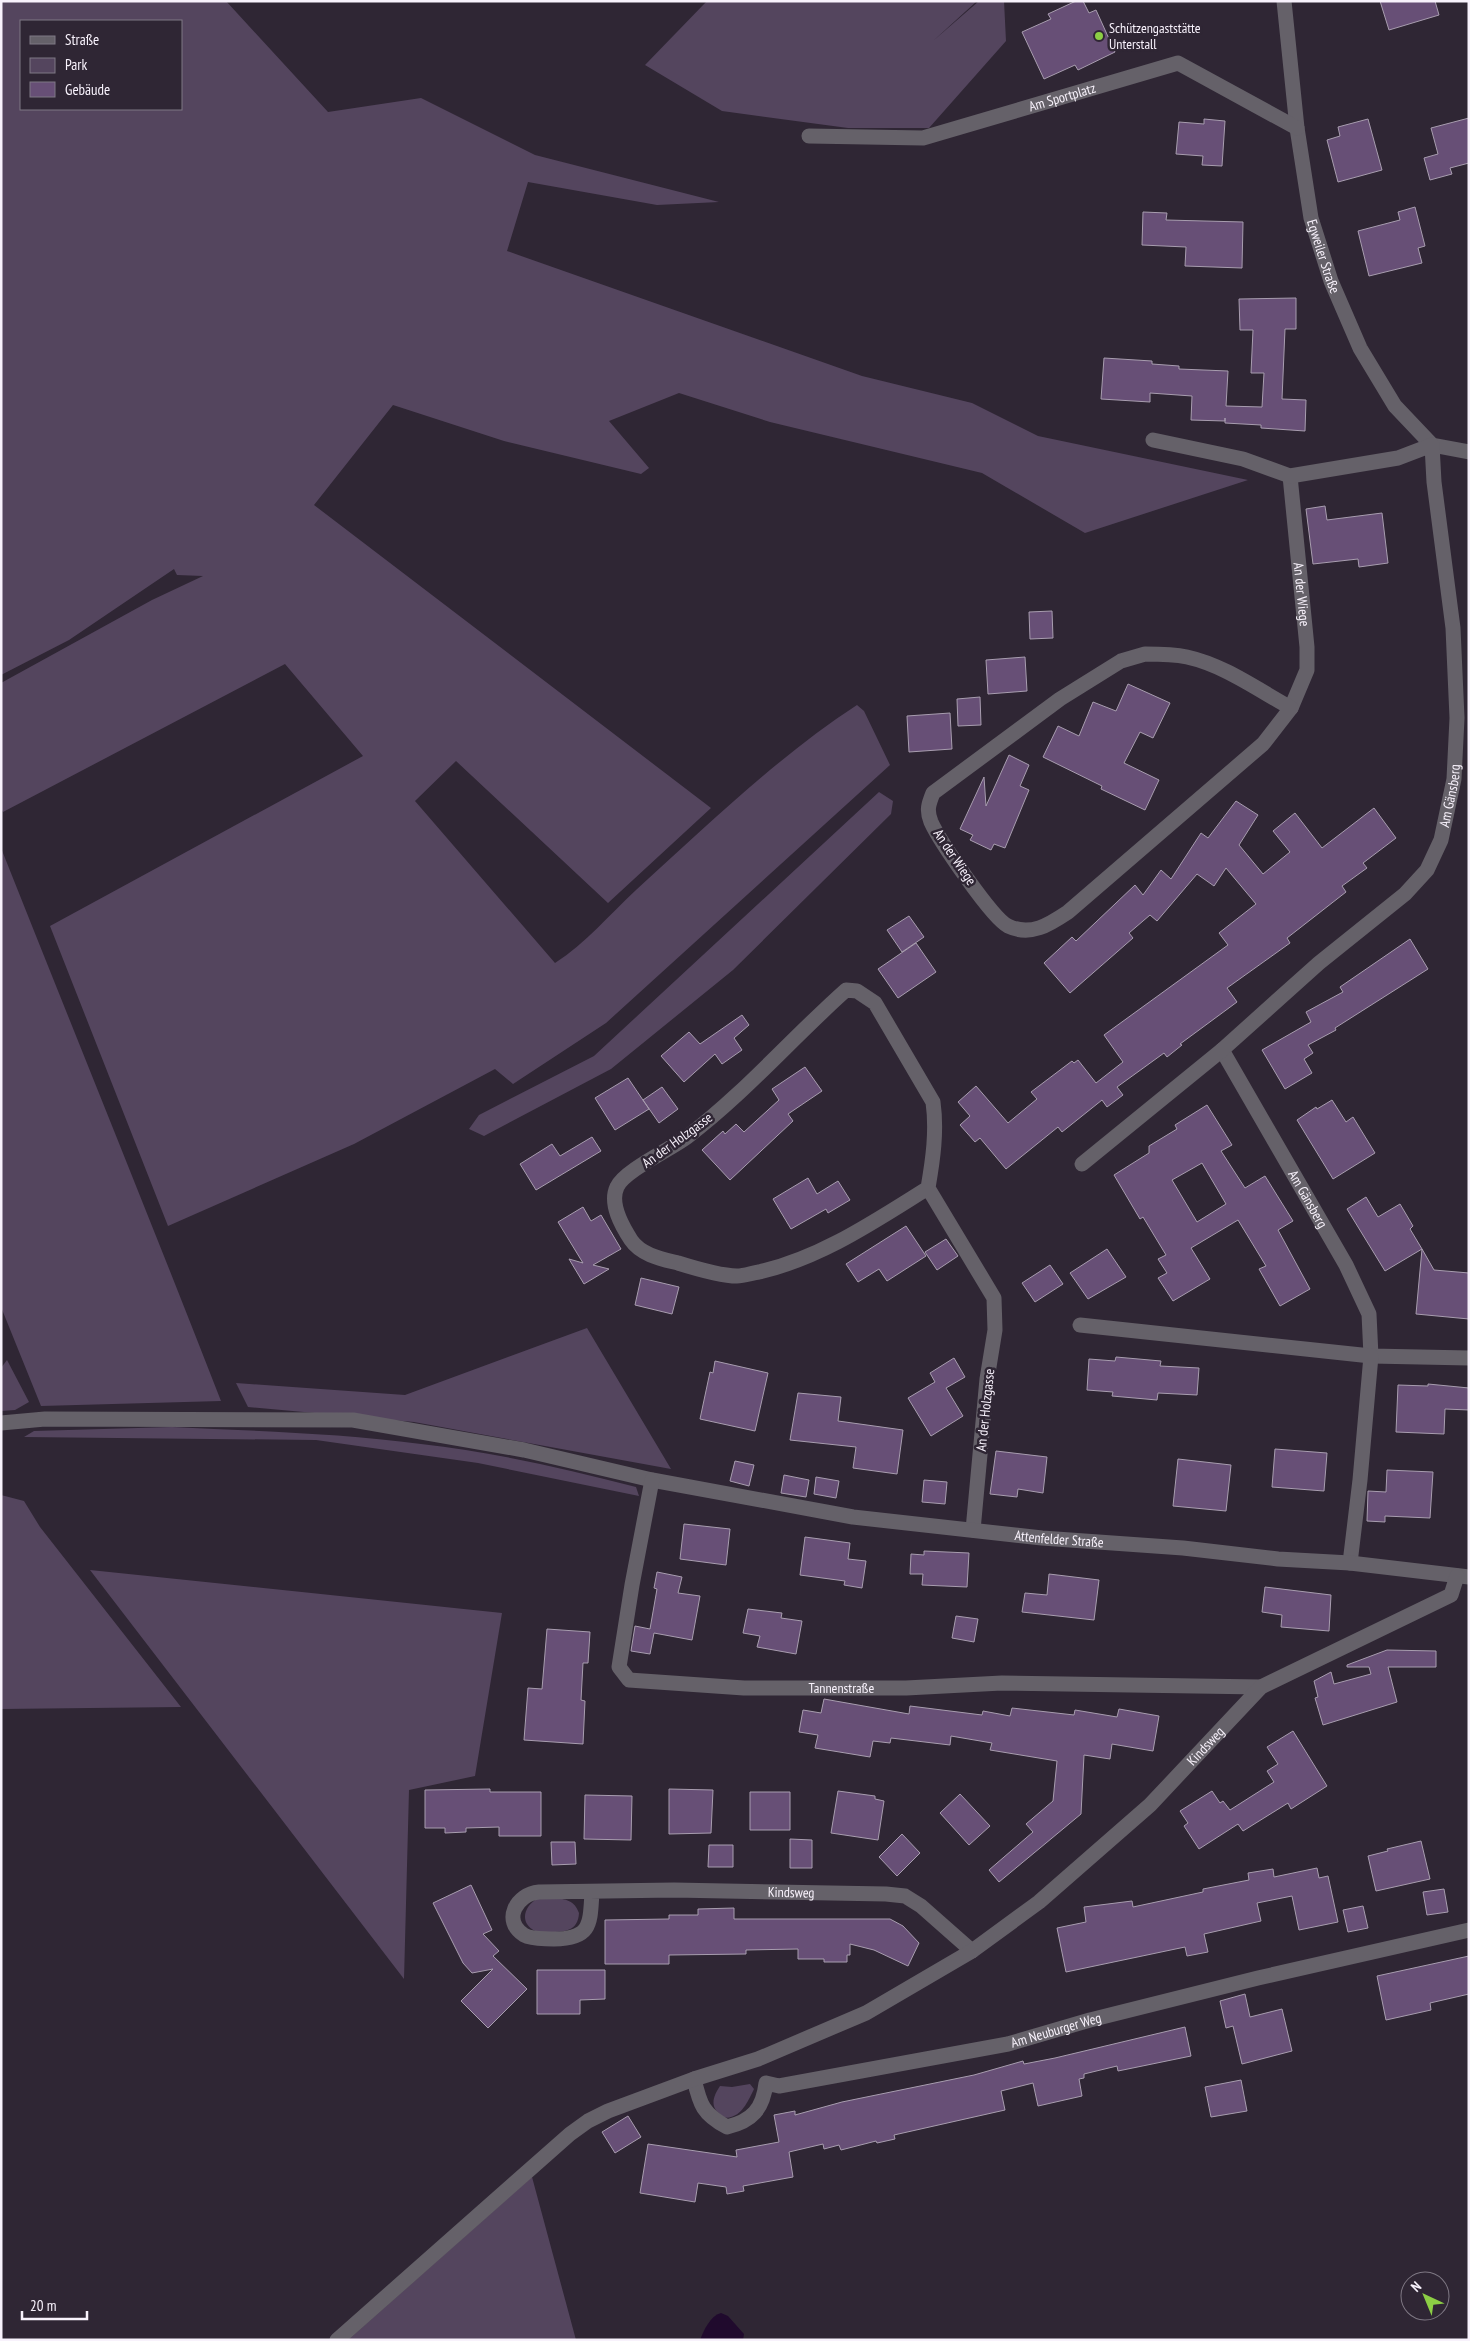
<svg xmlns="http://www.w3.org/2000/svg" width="1470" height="2341" viewBox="0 0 1470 2341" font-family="'PT Sans Narrow',sans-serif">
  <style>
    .green { fill: #54455e; fill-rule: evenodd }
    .water { fill: #200a2d }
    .building { fill: #674f76; stroke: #a89daf; fill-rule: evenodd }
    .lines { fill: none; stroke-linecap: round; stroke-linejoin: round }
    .minor { stroke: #656169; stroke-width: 15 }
    .poi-dot { fill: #8cce45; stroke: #2f2634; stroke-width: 2 }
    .labels { text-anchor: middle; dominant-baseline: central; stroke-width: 5; stroke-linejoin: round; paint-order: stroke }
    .poi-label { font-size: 14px; fill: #f8f2fc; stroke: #2f2634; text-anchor: start }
    .street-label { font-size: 14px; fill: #f8f2fc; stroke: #2f2634 }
  </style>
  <rect width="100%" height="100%" fill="#2f2634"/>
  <path class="green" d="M1,1H226L328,112L421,98L535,155L719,202L657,205L528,182L507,251L862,376L972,403L1038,436L1248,480L1085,533L982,473L770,422L679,393L609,421L649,468L641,474L504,441L393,405L314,505L711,808L608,903L456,761L415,801L555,963C586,943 609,915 636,890C707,826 777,757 857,705L864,711L890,765L606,1023L513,1084L495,1069L354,1144L168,1226L50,926L363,756L285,664L3,812L1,808V683L152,600L203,576L177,575L174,569L69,640L1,675ZM21,21H181V109H21Z
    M707,1H977L933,41L979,1H1004L1006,41L929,128H848L722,111L645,65Z
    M879,792L893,801L891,814L733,970L611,1069L484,1136L469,1129L479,1115L594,1056Z
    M1,848C74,1032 149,1216 221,1401L41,1406L1,1307Z
    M587,1328L671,1469L414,1422L248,1407L236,1383L405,1395Z
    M7,1360L29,1402L15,1410L1,1411V1368Z
    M172,1427C255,1431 338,1433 421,1444C494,1452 565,1469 636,1487L639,1496L478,1463L316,1440L24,1437L34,1431Z
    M1,1495L24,1501L40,1527L181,1707L1,1709Z
    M90,1570L502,1613L475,1776L409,1790L404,1979Z
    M537,1899C553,1899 573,1894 579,1913C578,1931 565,1932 550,1932C545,1932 539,1933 535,1931C519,1923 524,1906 537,1899Z
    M750,2084L754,2089C749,2099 743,2114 731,2117C727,2119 723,2117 720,2114C709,2106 714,2095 720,2086L732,2087Z
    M532,2177L576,2340H348Z"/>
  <path class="water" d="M721,2313L728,2316L744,2334L743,2340H700C704,2330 710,2316 721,2313Z"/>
  <path class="building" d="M1076,1H1083L1089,13L1096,10L1115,52L1078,70L1075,65L1044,79L1022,32L1051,19L1048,14Z
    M1380,1H1435L1439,15L1389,30Z
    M1469,118V163L1450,168L1452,174L1430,180L1424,158L1438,154L1431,128Z
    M1204,119L1225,121L1222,166L1202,165L1203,156L1176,154L1179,122L1204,124Z
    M1368,119L1382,170L1338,182L1327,140L1340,136L1338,127Z
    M1415,207L1425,246L1418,248L1422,263L1369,276L1358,231L1400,220L1398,212Z
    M1143,212L1167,213L1166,220L1243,222L1242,268L1185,266L1186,247L1142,245Z
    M1296,298V329H1285L1282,399L1306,400L1305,431L1261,428V425L1225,423V418V421L1191,420L1192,396L1150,393V402L1101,399L1104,358L1152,361V364L1179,366V369L1228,371L1226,406L1262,407L1264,373H1251L1253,330H1240L1239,299Z
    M1325,506L1327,520L1382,513L1388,563L1359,567L1358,559L1313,564L1306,509Z
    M1052,611L1053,638L1030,639L1029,612Z
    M1025,657L1027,691L988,694L986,660Z
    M1128,684L1170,703L1153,738L1140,732L1124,763L1159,780L1145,810L1101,789L1102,786L1043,757L1058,726L1079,736L1093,702L1116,711Z
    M980,697L981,725L958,726L957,699Z
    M950,713L952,749L909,752L907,716Z
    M1009,755L1029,765L1020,786L1029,790L1005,848L994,844L991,850L970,840L973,835L960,829L984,777L986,806Z
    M1236,801L1258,815L1239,845L1263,874L1290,852L1273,831L1295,813L1322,848L1374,808L1396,838L1363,863L1367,868L1342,886L1346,892L1287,938L1290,943L1227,988L1237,1002L1180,1044L1182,1045L1167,1057L1164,1053L1117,1087L1123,1095L1107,1107L1102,1100L1062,1132L1058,1127L1006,1169L980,1138L975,1142L960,1125L970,1116L958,1102L976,1086L1008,1123L1037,1099L1031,1092L1072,1061L1074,1063L1078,1060L1096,1083L1123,1062L1104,1035L1228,945L1219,933L1256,904L1226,868L1214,886L1197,874L1157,921L1150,915L1129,933L1133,938L1070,993L1044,963L1072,937L1076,941L1135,885L1143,895L1161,870L1171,879L1201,833L1208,838Z
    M909,916L924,937L902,952L887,930Z
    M1410,939L1428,969L1335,1028L1336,1030L1308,1045L1313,1053L1304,1059L1312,1073L1285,1089L1262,1050L1311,1022L1306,1012L1343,992L1340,987Z
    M916,943L936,972L898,998L878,969Z
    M742,1015L749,1025L734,1038L742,1050L722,1064L715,1054L684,1082L661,1056L689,1032L700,1044Z
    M805,1067L822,1091L788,1114L793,1121L730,1180L702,1150L723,1131L725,1134L736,1124L744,1132L779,1100L772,1089Z
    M628,1078L649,1109L615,1130L595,1098Z
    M662,1087L678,1109L659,1123L643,1100Z
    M1332,1100L1346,1122L1353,1117L1375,1153L1333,1179L1297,1120L1316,1107L1317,1109Z
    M1207,1105L1232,1145L1221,1151L1245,1188L1265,1176L1293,1221L1278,1230L1310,1289L1280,1306L1259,1269L1266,1266L1238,1220L1191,1248L1210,1279L1173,1301L1158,1278L1167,1273L1158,1259L1166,1255L1143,1217L1140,1219L1114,1175L1149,1153V1146L1177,1129L1175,1125ZM1202,1163L1226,1204L1197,1222L1172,1180Z
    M592,1137L601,1151L536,1190L520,1164L552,1144L560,1156Z
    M808,1178L817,1194L838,1181L850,1200L828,1213L826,1209L791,1229L773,1199Z
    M1366,1197L1378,1217L1400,1204L1413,1226L1410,1229L1422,1249L1385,1271L1347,1209Z
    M583,1207L591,1221L601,1215L621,1249L593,1265L609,1269L584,1284L569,1259L583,1263L558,1222Z
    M906,1226L926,1256L887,1281L879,1269L858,1282L846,1264Z
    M946,1239L958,1256L937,1270L925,1252Z
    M1107,1249L1126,1277L1088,1299L1070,1273Z
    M1422,1249L1434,1270L1469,1273V1319L1416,1314Z
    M1050,1265L1063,1284L1035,1302L1022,1283Z
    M641,1278L679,1287L672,1314L635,1305Z
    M1116,1357L1161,1361L1160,1366L1199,1368L1197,1395L1158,1393L1157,1400L1112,1396L1113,1392L1087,1390L1089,1359L1115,1361Z
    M954,1358L965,1377L946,1388L963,1416L931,1436L908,1398L935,1382L930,1373Z
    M715,1361L768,1373L755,1431L700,1419L710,1372L713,1373Z
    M1428,1384L1469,1388V1410L1445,1409L1444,1434L1396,1432L1398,1385L1428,1386Z
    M798,1393L841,1397L838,1421L903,1430L897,1474L853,1468L856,1447L790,1440Z
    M1275,1449L1327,1453L1324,1491L1272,1487Z
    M996,1451L1047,1457L1043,1493L1018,1489L1017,1497L990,1494Z
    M1178,1459L1231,1465L1226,1511L1173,1506Z
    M735,1461L754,1465L749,1486L730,1481Z
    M1387,1470L1433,1472L1430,1518L1385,1516V1522L1367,1521L1368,1491L1386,1492Z
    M784,1475L809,1480L806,1497L781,1493Z
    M816,1477L839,1481L836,1498L814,1494Z
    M924,1480L947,1482L945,1504L922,1502Z
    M684,1524L730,1529L726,1565L680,1559Z
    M805,1537L850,1543L848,1559L866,1561L862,1588L844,1585L845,1581L800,1575Z
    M924,1551L969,1553L967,1587L922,1585L923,1574H910L911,1554L924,1555Z
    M657,1572L682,1577L678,1593L700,1596L692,1640L654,1633L650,1654L631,1651L635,1626L650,1629L657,1589L654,1588Z
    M1049,1574L1099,1580L1094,1620L1022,1612L1025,1593L1047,1595Z
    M1265,1587L1331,1595L1329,1631L1281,1627L1282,1615L1262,1612Z
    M748,1609L782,1613L781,1618L802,1621L796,1654L757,1647L760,1636L743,1633Z
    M956,1616L978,1619L974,1642L952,1638Z
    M547,1629L590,1632L588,1663H583L581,1700L585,1701L583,1744L524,1740L528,1688L542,1689Z
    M1387,1650L1436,1651V1667H1388L1397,1702L1323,1725L1315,1698L1318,1697L1314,1681L1331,1672L1334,1684L1371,1674L1369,1667H1347V1665Z
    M824,1699L909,1714L910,1706L982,1715L983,1711L1010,1716L1012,1708L1074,1715L1075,1710L1117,1717L1119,1709L1159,1716L1153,1751L1112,1744L1110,1759L1084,1755L1081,1814L999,1882L989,1870L1033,1832L1026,1824L1053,1801L1057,1761L990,1750L992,1743L951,1736L950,1745L891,1738L890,1743L873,1741L870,1757L815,1748L818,1735L799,1732L803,1710L821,1713Z
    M1293,1731L1327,1786L1291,1809L1288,1803L1243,1831L1238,1824L1199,1849L1184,1826L1188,1823L1180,1811L1212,1791L1220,1803L1223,1801L1230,1810L1274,1782L1267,1771L1278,1764L1267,1747Z
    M490,1789V1792H541V1836H499V1827L466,1828V1832L445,1833V1828H425V1790Z
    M669,1789L713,1790L711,1833L669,1834Z
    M838,1791L875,1796V1799L884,1801L878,1840L831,1833Z
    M750,1792H790V1830H750Z
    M960,1794L990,1826L969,1845L940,1813Z
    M585,1795L632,1796L631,1840L584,1839Z
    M902,1834L920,1853L897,1876L879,1857Z
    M790,1839L812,1840V1868H790Z
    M1421,1841L1430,1879L1376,1891L1368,1856L1388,1851L1387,1849Z
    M551,1842H575L576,1864L552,1865Z
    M709,1845H733V1867H708Z
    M1317,1868L1319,1878L1328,1876L1338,1922L1299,1930L1292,1896L1257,1903L1261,1921L1204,1934L1208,1952L1187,1956L1185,1947L1066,1972L1057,1928L1086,1922L1084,1907L1132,1901L1133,1907L1203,1892V1889L1249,1880L1248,1873L1273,1869L1274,1877Z
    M471,1885L492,1930L483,1934L499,1951L493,1956L527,1989L488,2028L461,2001L493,1969L472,1973L463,1963L433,1903Z
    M1444,1889L1448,1912L1427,1915L1423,1892Z
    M1363,1906L1368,1928L1348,1932L1343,1910Z
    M734,1908V1919H890L903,1926L919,1943L908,1966L874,1950L850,1944V1955H847V1962H824V1959H798V1949L746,1950V1954L669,1955V1964H605V1920L669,1919V1915H698V1909Z
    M1469,1956V1994L1430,2003L1431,2010L1386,2020L1377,1976Z
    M537,1970H605V1999L580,2000V2014H537Z
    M1245,1994L1250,2017L1282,2009L1292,2051L1242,2064L1233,2026L1226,2028L1220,2001Z
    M1185,2027L1191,2056L1118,2071L1117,2066L1084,2074V2078L1079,2079L1082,2096L1038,2106L1033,2083L1001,2091L1005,2110L894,2135L895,2139L877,2143L876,2141L841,2150L839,2145L824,2149L823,2144L789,2152L793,2177L743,2186L744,2191L727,2194L726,2187L698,2183L695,2202L640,2193L648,2144L737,2157L736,2150L779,2142L774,2115L795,2111V2115L842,2102L974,2075L1023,2061L1024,2064L1055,2058Z
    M1241,2080L1247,2111L1211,2117L1205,2087Z
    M628,2116L641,2137L615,2153L602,2132Z"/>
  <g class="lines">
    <g class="minor">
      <path id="s1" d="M1284,1L1297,128L1311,218L1331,281L1360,348L1395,406L1432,445L1469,452"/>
      <path id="s2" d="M809,136L923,138L1178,63L1297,128"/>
      <path id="s3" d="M1290,476L1307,647V670L1291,708"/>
      <path d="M1145,654C1159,654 1173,654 1187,657C1224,665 1258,690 1291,708L1263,744L1068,912C1050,924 1031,937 1008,926C992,918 939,840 931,822C926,810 929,803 933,793L1060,699L1121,661Z"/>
      <path id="s4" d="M1222,1050L1346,1265L1369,1314L1371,1356L1469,1358"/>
      <path id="s5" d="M1082,1164L1222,1050L1319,963L1405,894L1427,870L1441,840L1454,779L1457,718L1453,628L1434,482L1432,445L1398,458L1290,476L1243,459L1153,440"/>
      <path d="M928,1188C933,1159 937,1131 933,1102L875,1003L857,991L846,990C792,1038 745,1093 687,1137C671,1149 624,1171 617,1187C609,1204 622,1226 631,1240C641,1255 662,1259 678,1263C694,1268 720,1276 737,1276C744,1276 752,1273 759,1272C821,1258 875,1221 928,1188L994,1298L995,1330L987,1379L973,1530"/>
      <path d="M1080,1325L1371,1356L1360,1480L1350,1563"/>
      <path id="s6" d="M1,1423L45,1419L353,1420L524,1450L652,1480L853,1517L1042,1538L1183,1548L1278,1559L1350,1563L1469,1577"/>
      <path id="s7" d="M652,1480L632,1585L619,1667L629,1680L744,1688H906L1002,1683L1261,1687"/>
      <path id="s8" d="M592,1892C590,1923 592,1939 554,1939C545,1938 533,1940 524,1935C502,1921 516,1894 539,1892L674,1890L886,1894L905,1896L921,1906L972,1951"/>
      <path id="s9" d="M694,2079C700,2105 703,2114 727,2127C752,2121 763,2109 766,2083L779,2086L1008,2044L1090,2020L1258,1978L1469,1930"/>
      <path id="s10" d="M337,2340L570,2134L588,2121L608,2111L694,2079L758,2059L866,2013L972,1951L1039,1902L1150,1805L1261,1687L1451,1595L1457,1576"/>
    </g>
  </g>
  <circle class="poi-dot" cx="1099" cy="36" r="5"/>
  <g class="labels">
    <g class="poi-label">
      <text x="1109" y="28">Schützengaststätte<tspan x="1109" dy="16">Unterstall</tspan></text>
    </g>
    <g class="street-label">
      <text stroke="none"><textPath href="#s2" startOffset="259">Am Sportplatz</textPath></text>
      <text stroke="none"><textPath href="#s1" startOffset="259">Egweiler Straße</textPath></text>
      <text stroke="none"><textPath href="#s3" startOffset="119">An der Wiege</textPath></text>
      <text stroke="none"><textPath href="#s5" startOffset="532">Am Gänsberg</textPath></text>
      <text transform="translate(955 857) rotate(56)">An der Wiege</text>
      <text transform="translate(677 1140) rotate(-36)">An der Holzgasse</text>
      <text stroke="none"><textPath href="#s4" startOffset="172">Am Gänsberg</textPath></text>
      <text transform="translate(985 1410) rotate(-84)">An der Holzgasse</text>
      <text stroke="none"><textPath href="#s6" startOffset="1069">Attenfelder Straße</textPath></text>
      <text stroke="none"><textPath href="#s7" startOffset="419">Tannenstraße</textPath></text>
      <text stroke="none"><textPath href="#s10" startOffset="1066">Kindsweg</textPath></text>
      <text stroke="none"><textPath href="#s8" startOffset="416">Kindsweg</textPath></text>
      <text stroke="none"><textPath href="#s9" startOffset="421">Am Neuburger Weg</textPath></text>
    </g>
  </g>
  <rect width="1470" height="2341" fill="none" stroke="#f8f2fc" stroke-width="5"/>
  <rect x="20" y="20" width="162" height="90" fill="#2f2634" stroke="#7f7884"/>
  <rect x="30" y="36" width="25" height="8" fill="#656169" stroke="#7f7884"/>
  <text x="65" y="45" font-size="15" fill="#f8f2fc">Straße</text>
  <rect x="30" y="58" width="25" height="15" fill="#54455e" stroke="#7f7884"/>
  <text x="65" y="70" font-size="15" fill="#f8f2fc">Park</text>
  <rect x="30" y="82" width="25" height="15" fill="#674f76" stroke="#7f7884"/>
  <text x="65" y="95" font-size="15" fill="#f8f2fc">Gebäude</text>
  <g transform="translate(1425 2296) rotate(316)"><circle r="24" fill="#2f2634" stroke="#7f7884"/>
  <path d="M0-4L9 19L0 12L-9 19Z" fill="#8cce45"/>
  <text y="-8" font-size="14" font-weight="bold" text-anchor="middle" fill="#f8f2fc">N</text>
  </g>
  <path d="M22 2311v8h65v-8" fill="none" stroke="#f8f2fc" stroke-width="2.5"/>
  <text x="30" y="2311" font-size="15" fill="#f8f2fc" stroke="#2f2634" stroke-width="4" paint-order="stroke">20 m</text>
</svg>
